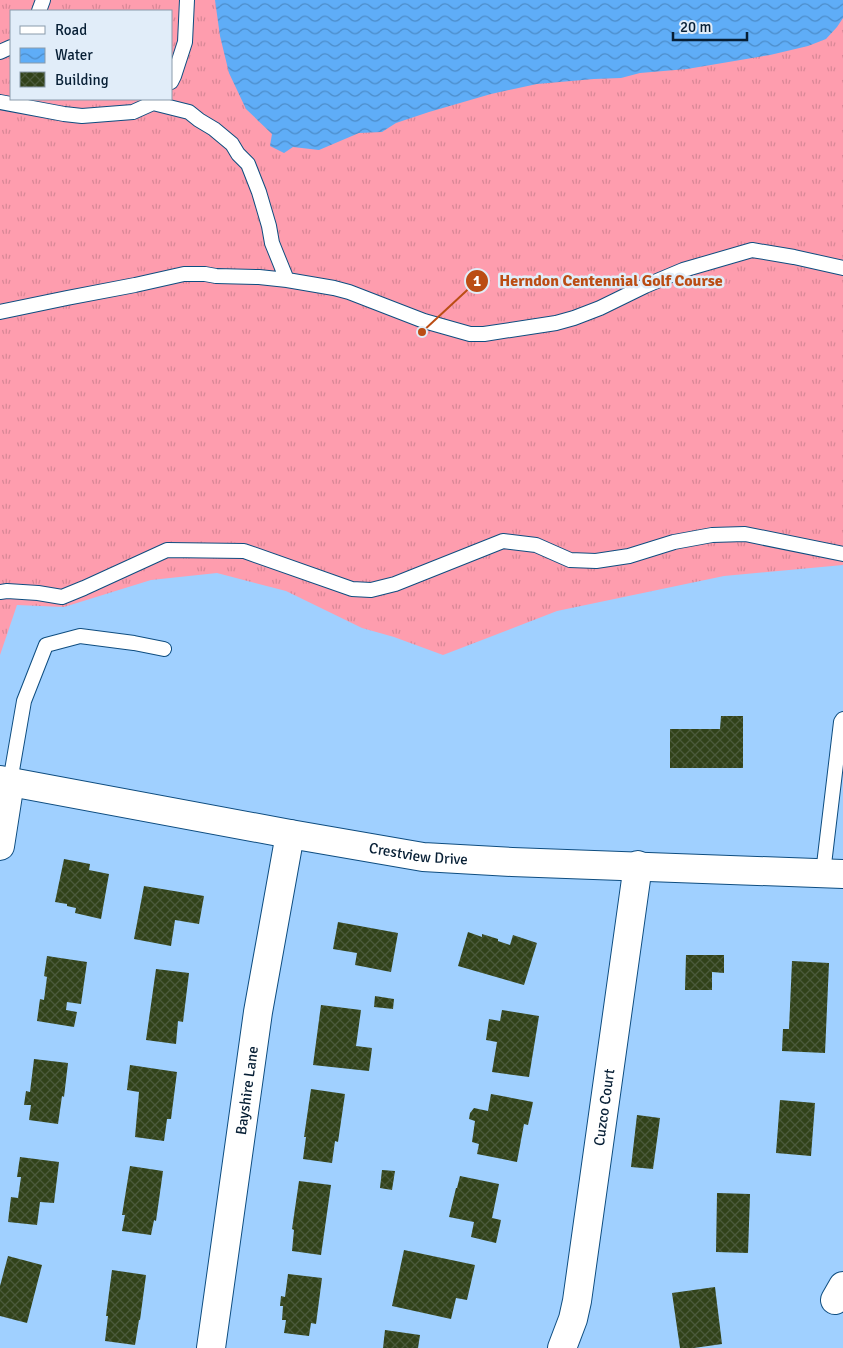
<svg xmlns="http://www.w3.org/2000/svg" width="843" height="1348" viewBox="0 0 843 1348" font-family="Signika,sans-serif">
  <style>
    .grass { fill: url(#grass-tufts); fill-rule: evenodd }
    .water { fill: url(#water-waves) }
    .building { fill: url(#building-cross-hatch) }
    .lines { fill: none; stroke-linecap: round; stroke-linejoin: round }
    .lane-casing { stroke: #0e4d80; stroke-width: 16 }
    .street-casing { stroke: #0e4d80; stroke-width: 30 }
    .secondary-casing { stroke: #0e4d80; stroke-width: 30 }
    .lane { stroke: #fff; stroke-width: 14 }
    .street { stroke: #fff; stroke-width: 28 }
    .secondary { stroke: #fff; stroke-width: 28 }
    .labels { text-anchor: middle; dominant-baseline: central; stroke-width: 5; stroke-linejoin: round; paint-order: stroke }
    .street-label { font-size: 15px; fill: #071f35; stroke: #e1edf9 }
    .leader { fill: none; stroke: #bb4d14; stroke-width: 2 }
    .callout-dot { fill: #bb4d14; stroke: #e1edf9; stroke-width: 2 }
    .mark-label { font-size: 15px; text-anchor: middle; font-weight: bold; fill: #fff }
    .callout-label { font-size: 16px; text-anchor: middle; font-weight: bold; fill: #bb4d14; stroke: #e1edf9; stroke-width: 5; stroke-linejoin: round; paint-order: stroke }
  </style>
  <defs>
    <pattern id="grass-tufts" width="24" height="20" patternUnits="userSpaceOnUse" patternTransform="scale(1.25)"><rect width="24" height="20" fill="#fe9dae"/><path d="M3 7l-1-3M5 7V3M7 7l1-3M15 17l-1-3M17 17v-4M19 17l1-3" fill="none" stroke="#d88796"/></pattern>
    <pattern id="water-waves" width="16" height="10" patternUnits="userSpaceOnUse" patternTransform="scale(1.25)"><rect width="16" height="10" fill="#5fadf7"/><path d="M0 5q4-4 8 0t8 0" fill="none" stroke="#4c8cc9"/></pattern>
    <pattern id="building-cross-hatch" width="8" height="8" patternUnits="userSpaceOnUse" patternTransform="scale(1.25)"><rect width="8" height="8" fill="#31421a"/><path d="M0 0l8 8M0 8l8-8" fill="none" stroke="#4b5a3c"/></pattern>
  </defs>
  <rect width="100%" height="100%" fill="#a0d0ff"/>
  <path class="grass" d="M0,0H843V565L724,576L557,611L443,655L394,637L362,628L286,591L217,573L151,580L64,607L17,605L0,655ZM11,11H171V99H11Z"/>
  <path class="water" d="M215,0H843V18L837,27L826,39L808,46L770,55L687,69L640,73L621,78L594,79L537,84L491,94L429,112L396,123L382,132L359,133L319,150L293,147L284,153L270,146L272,134L246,109L229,73L220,36Z"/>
  <path class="building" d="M721,716H743V768H670V729H720Z
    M64,859L90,864L89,870L109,874L101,919L75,913L76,908L67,906V904L55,902Z
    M144,886L204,896L199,924L175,920L171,946L134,939Z
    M338,922L398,933L391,972L355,965L357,953L333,949Z
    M468,932L482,937V934L498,939V941L510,945L513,935L537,943L524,985L458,966Z
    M686,955H724V973L712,972V990H685Z
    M47,956L87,962L81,1004L67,1002L66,1010L77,1012L74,1027L37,1021L40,999L44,1000L47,977L44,976Z
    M792,961L829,963L825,1053L782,1051L783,1029H789Z
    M156,969L189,973L183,1022L178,1021L176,1044L146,1040Z
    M375,996L394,999L393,1009L374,1007Z
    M321,1005L361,1010L356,1046L372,1048L369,1071L313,1065Z
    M502,1010L539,1016L529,1077L492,1072L497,1042L486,1040L489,1019L500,1021Z
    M34,1059L68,1063L64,1097L62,1096L58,1124L29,1120L31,1105H24L26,1091L30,1092Z
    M130,1065L177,1072L171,1119H167L164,1141L135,1137L139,1092L127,1090Z
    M311,1089L345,1094L338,1142L335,1141L332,1163L303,1159L306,1137H304Z
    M491,1094L533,1102L528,1125L524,1124L517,1162L477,1154L479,1144L472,1142L475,1121L469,1119L470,1113L474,1108L488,1111Z
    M780,1100L815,1103L811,1156L776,1153Z
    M637,1115L660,1118L653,1169L631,1167Z
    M20,1157L59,1162L54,1203L40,1202L37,1225L8,1222L11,1197L18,1198L21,1177H17Z
    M130,1166L163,1171L156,1221L154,1220L151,1235L122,1231L125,1215H122Z
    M382,1170L395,1171L392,1190L380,1188Z
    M460,1176L499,1184L492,1218L501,1220L496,1243L471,1237L474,1222L449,1217L456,1188H457Z
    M299,1181L331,1185L321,1255L292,1251L294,1230L292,1229Z
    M717,1193L750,1194L748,1253L716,1252Z
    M404,1250L475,1265L467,1300L456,1298L451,1319L392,1306Z
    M8,1256L42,1265L27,1323L0,1316V1286Z
    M112,1270L146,1275L140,1320H139L135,1345L105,1341L108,1316H106Z
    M288,1274L322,1278L316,1324L311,1323L309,1336L284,1333L286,1320H282L283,1306H280L281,1296L285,1297Z
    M715,1287L722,1344L694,1348H680L672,1293Z
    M385,1330L420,1335L418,1348H383Z"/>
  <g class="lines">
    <g class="lane-casing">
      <path id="lane" d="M39,11L43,0
        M0,52L11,47
        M171,82L174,76L185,42L187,0
        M0,102L64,114L82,116L133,112L153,103L158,99
        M153,103L189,112L199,120L214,129L232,144L238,154L248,164L259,192L269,226L272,243L287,280
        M0,312L67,298L135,285L184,274H205L216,276L259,277L287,280L334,288L349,292L424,321L470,334H484L556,323L574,318L600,308L645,286L683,270L752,250L794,257L843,268
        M0,592L7,591L38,593L62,597L84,588L167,550L244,551L352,589L371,590L395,584L503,541L536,545L570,560L596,561L629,556L674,542L712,535L745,534L843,554
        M10,782L24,701L46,645L80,636L134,643L164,649
        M823,873L841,722L843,719"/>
    </g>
    <g class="street-casing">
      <g id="street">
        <path d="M0,846L10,782"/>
        <path d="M835,1300L843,1286"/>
        <path id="s1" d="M211,1348L258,1012L290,834"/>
        <path id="s2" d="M562,1348L573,1319L577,1301L638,865"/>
      </g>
    </g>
    <g class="secondary-casing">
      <g id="secondary">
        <path id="s3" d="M0,780L290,834L423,857L512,862L843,874"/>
      </g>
    </g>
    <use href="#lane" class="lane"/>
    <use href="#street" class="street"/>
    <use href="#secondary" class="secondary"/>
  </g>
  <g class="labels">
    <g class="street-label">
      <text stroke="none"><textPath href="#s3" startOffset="425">Crestview Drive</textPath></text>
      <text stroke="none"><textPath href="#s1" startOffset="260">Bayshire Lane</textPath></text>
      <text stroke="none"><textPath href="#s2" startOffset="245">Cuzco Court</textPath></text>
    </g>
  </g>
  <path class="leader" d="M422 332L477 281"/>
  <g class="callout-dot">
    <circle cx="422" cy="332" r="5"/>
    <circle cx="477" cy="281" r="12"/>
  </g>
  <g class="mark-label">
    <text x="477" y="286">1</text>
  </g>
  <g class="callout-label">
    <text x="611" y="286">Herndon Centennial Golf Course</text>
  </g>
  <rect x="10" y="10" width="162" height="90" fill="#e1edf9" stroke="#8a9bab"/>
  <rect x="20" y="26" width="25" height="8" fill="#ffffff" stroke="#8a9bab"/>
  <text x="55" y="35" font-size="15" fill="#071f35">Road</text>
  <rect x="20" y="48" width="25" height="15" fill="url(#water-waves)" stroke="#8a9bab"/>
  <text x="55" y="60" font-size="15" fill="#071f35">Water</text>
  <rect x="20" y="72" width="25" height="15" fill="url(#building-cross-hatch)" stroke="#8a9bab"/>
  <text x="55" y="85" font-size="15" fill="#071f35">Building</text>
  <path d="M673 32v8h74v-8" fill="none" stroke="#071f35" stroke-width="2.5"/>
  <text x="680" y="32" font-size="15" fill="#071f35" stroke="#e1edf9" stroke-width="4" paint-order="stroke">20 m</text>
</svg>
